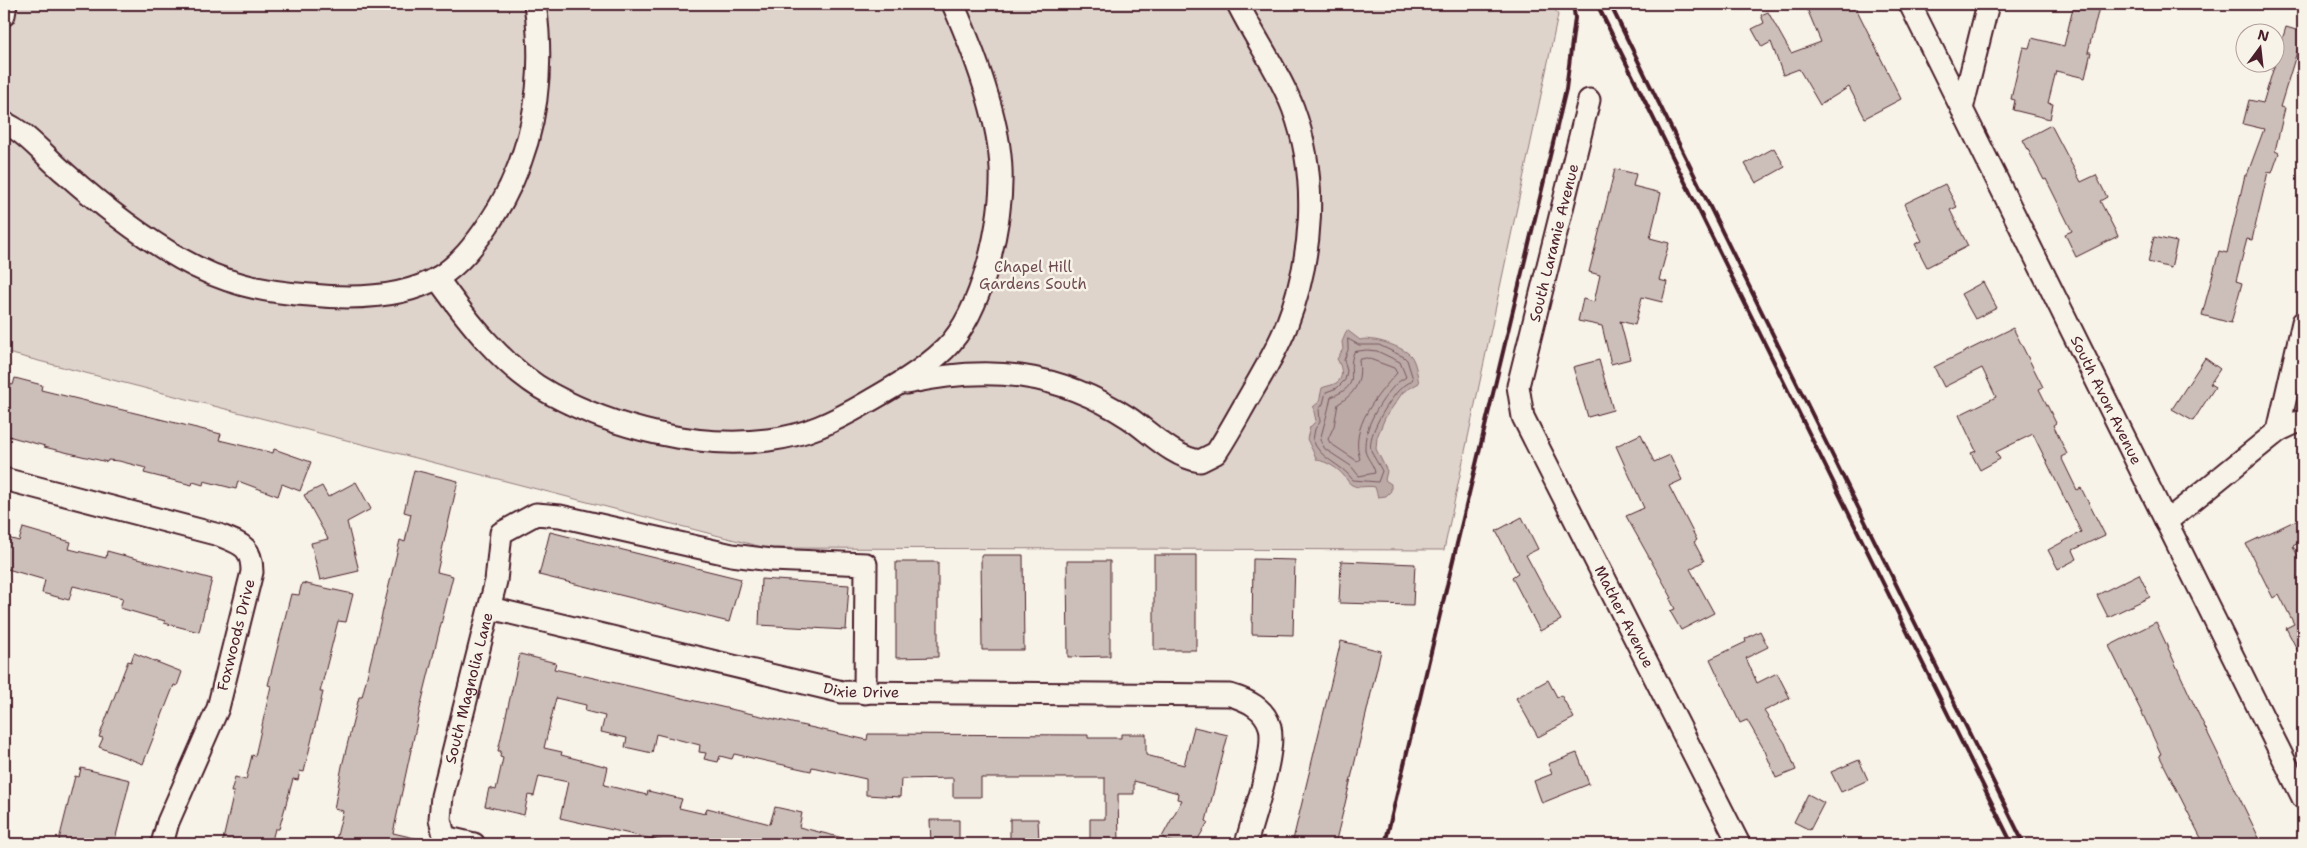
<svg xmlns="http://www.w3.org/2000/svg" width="2307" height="848" viewBox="0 0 2307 848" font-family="'Shantell Sans',sans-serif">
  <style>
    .green { fill: #ded4cc; stroke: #947a7c }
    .water { fill: #bcaaa7; stroke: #8e7275 }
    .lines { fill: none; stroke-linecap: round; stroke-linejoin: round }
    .shore { stroke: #78575d; stroke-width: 1 }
    .building { fill: #ccbfb9; stroke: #4a1f2b }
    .minor-casing { stroke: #4a1f2b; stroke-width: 25 }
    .minor { stroke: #f7f3e8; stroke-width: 21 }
    .rail { stroke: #4a1f2b; stroke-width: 4 }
    .labels { text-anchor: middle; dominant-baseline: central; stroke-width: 5; stroke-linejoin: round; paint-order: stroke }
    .street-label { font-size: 15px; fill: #4a1f2b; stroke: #f7f3e8 }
    .park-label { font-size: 15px; fill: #6f4c53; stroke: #f7f3e8 }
  </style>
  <rect width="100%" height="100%" fill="#f7f3e8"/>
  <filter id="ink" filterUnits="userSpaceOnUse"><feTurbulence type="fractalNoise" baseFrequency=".02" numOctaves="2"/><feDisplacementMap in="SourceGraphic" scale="10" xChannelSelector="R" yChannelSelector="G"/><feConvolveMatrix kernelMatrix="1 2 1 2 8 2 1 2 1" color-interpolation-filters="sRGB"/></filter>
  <g filter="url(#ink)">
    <path class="green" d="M4,4H1552L1558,15L1444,550L766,548L4,352Z"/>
    <path class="water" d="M1347,330L1360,340C1371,336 1404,347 1411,356C1416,363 1417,374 1419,383L1403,392L1385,418L1377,437L1376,449L1387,471L1385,480L1391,484V491L1386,496L1378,497L1375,487C1367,485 1359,489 1352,485C1348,483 1347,479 1344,476C1339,469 1326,461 1317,460L1307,439L1310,427L1316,421L1313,407L1319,402L1322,388C1326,386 1330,386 1334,384C1345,380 1342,367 1337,359L1343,349L1342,342Z"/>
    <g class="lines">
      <path class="shore" d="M1348,339L1359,345H1379L1404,357L1407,360L1413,379C1409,384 1402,386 1398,391C1388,403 1367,434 1371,450C1373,457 1379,464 1382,471L1378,482L1353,480C1341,463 1320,460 1313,440L1315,429L1320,422L1319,409L1323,404L1326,392L1337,388L1345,380L1347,371L1344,360L1348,350Z
        M1367,350L1377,351L1400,362L1406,377C1402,380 1397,382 1394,386C1380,402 1364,426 1365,449C1365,457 1374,464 1375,473L1359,476L1351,466L1325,449L1320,440C1324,425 1328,412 1331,397C1364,384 1345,374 1354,352Z
        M1367,358L1394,368L1397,373C1378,394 1349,427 1360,459L1357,461L1330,443L1328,439L1334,426L1338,404C1356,393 1362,381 1359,360Z"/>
    </g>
    <path class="building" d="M1805,4H1854L1901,99L1865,118L1849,87L1820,105L1799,69L1783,75L1771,42L1762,47L1752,29L1764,23L1761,15L1768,12L1791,53L1821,42Z
      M2074,4H2100L2088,52H2091L2085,78L2056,71L2048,103L2053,104L2050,119L2013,110L2015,100L2011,99L2023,47L2029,48L2032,38L2064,46Z
      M2286,27L2303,32L2280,107L2285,108L2275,151L2279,153L2272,173L2268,172L2252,240L2247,239L2236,281L2242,283L2231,323L2202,315L2219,251L2227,253L2245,175H2247L2264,129L2243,124L2249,100L2263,103Z
      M2051,125L2081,182L2096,175L2107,197L2100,201L2118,236L2076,257L2065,234L2072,231L2046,179L2044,180L2023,140Z
      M1774,148L1785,167L1756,183L1745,164Z
      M1615,169L1636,174L1633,186L1661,193L1650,238L1669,243L1659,280L1667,282L1662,302L1642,297L1635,325L1620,321L1630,359L1611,364L1602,326L1578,321L1583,299L1594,302L1600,275L1589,272Z
      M1945,184L1957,207L1950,210L1968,246L1927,267L1915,244L1922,241L1904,204Z
      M2154,237L2177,242L2171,268L2148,262Z
      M1983,282L1997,308L1975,319L1961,294Z
      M2013,328L2043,387L2039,389L2056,423L2053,425L2067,454L2061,457L2077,490L2081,488L2105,535L2073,550L2077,559L2058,569L2048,550L2081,532L2033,434L1996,452L2000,459L1980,470L1971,453L1976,451L1959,415L1996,397L1982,368L1944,387L1934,367Z
      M2205,358L2220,369L2210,384L2215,387L2193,421L2172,409Z
      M1599,360L1613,410L1588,417L1573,367Z
      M15,378L42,385L41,390L221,434L219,440L273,453L274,449L311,462L300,491L282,484L278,496L238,481L236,489L204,481L203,485L193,482L192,485L144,473L146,468L119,461L108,460L107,462L44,447L45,446L4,435V383L13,385Z
      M1641,434L1654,462L1670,455L1682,480L1669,486L1697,540L1694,542L1704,561L1690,569L1714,613L1681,630L1670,611L1675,609L1670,599L1672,598L1626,516L1644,508L1616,446Z
      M414,470L458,481L437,572L453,576L421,704L393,833L419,839L418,844H335L343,811L334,809L342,766L359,697H362L400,540L405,542L411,514L404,512Z
      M356,482L371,509L347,522L359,571L320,580L311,543L328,539L304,495L322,486L328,497Z
      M1522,517L1538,549L1526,555L1561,620L1540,631L1512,577L1518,573L1496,531Z
      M2303,517V540L2293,546L2303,566V661L2286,628L2294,624L2279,594L2273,598L2246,544Z
      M23,528L71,542L69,549L106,558L107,551L212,579L199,632L164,623L165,621L120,608L123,598L73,586L69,600L42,593L45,580L4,568V537L19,541Z
      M550,532L741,579L729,622L539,575Z
      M981,555H1023L1024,650H982Z
      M1154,555H1196V650H1154Z
      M1253,559L1295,560L1293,635L1252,634Z
      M1067,561H1110V656L1068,657Z
      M1341,561L1415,564L1413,605L1339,603Z
      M896,562H938V657L896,658Z
      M2139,574L2150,597L2108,617L2097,595Z
      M761,579L849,585L846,630L759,625Z
      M302,583L353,594L346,622L338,621L320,692H323L304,772L300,771L298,780L293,779L279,829H275L271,844H222L234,792H231L235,777L246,780L252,755L255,756L271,686L268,685L291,594L299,595Z
      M2156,622L2197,711L2262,844H2204L2159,755L2161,754L2144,717L2109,646Z
      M1760,631L1768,647L1746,658L1757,683L1777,673L1790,698L1764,711L1785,743L1796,770L1776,778L1765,751L1747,720L1740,723L1710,659L1746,642L1745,639Z
      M1341,641L1381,651L1344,808L1335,844H1292Z
      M134,653L182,672L177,686L174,685L143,764L99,747L103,738L99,737L128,661L131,662Z
      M520,654L556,663L554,669L867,740L868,734L1088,735V738H1121V734H1146V755L1184,765L1194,727L1228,735L1206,821L1208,822L1195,844H1176L1162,837L1182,800L1177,799L1178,793L1134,781V794H1118L1119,844H1090V819H1105V778H981V797H953V778L901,779L900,797L866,795V779L812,767L811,771L734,754L732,759L720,756L718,762L704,759L706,753L699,752L700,745L656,734L652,753L625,747L627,738L601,732L605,716L585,711L586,705L556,698L544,748L562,752L561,755L608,767L604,785L647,795L648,791L682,799L679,808L705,814L707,808L770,824L775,807L802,813L799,827L847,839V844H674L560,818L568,782L539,776L534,796L528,795L524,815L485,806L489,788L496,790L503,758L500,757L501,751H498Z
      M1548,680L1557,697L1561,695L1574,718L1538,737L1516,698Z
      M1577,753L1589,784L1542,803L1534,781L1552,774L1548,764Z
      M1859,760L1868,780L1841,792L1831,772Z
      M81,768L130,780L114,844H58L75,776L79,777Z
      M1808,794L1824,803L1810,830L1794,822Z
      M1010,819H1038L1039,844H1010Z
      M930,820H959V844H931Z"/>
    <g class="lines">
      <g class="minor-casing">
        <g id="minor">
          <path id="s1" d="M1910,4L2303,798"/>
          <path d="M4,15L6,4"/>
          <path id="s2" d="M1589,100L1518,386L1523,417L1739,844"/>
          <path d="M1962,109L1988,4"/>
          <path d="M4,123C24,130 48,159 65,173C101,205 139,235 181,259C223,283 262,292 310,295C351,299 402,299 439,277C460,264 475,244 488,225C533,158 546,82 535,4"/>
          <path d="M437,278C467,320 504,369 551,394C614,428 696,449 768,440C805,436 835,421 866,403C894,387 922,371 945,349C983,312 1003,220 1001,169C999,116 974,52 953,4"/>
          <path d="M906,383C988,365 1057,371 1129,418C1151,433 1173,457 1200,461L1216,453C1228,435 1238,416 1249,397C1262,374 1276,352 1286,327C1313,258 1319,178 1293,108C1279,71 1255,39 1238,4"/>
          <path d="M2278,431L2295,423L2303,422"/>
          <path d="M4,479L219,535C241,544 252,546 252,572L218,708L168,822L162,844"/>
          <path d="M2166,522L2278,431L2303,322"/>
          <path id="s3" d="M490,608L842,692L1230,695C1247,700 1265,708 1270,727C1276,753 1253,817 1246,844"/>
          <path d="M444,837L474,844"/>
          <path id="s4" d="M446,844L440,819L442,796L496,581L501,533L536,514L560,516L732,555L771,560L866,564L865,693"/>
        </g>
      </g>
      <use href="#minor" class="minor"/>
      <path class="rail" d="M1597,4L2012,844
        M1610,4L2024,844
        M1385,844L1566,89L1575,18L1573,4"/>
    </g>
  </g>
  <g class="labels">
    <g class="street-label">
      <text transform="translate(1554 243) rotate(-76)">South Laramie Avenue</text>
      <text stroke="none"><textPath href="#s1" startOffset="442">South Avon Avenue</textPath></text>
      <text stroke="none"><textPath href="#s2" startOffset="550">Mather Avenue</textPath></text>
      <text transform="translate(236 635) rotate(-76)">Foxwoods Drive</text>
      <text stroke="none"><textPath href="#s4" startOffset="160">South Magnolia Lane</textPath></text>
      <text stroke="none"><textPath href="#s3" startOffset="381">Dixie Drive</textPath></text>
    </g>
    <g class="park-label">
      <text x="1033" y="267">Chapel Hill<tspan x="1033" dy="17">Gardens South</tspan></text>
    </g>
  </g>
  <rect width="2307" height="848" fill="none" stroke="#f7f3e8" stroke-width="20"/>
  <rect x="10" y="10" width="2287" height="828" fill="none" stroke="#4a1f2b" stroke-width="2" filter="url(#ink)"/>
  <g transform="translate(2260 48) rotate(15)"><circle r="24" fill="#f7f3e8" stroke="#b29e9c"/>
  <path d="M0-4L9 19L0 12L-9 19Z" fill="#4a1f2b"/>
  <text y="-8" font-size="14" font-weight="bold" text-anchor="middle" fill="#4a1f2b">N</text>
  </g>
</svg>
